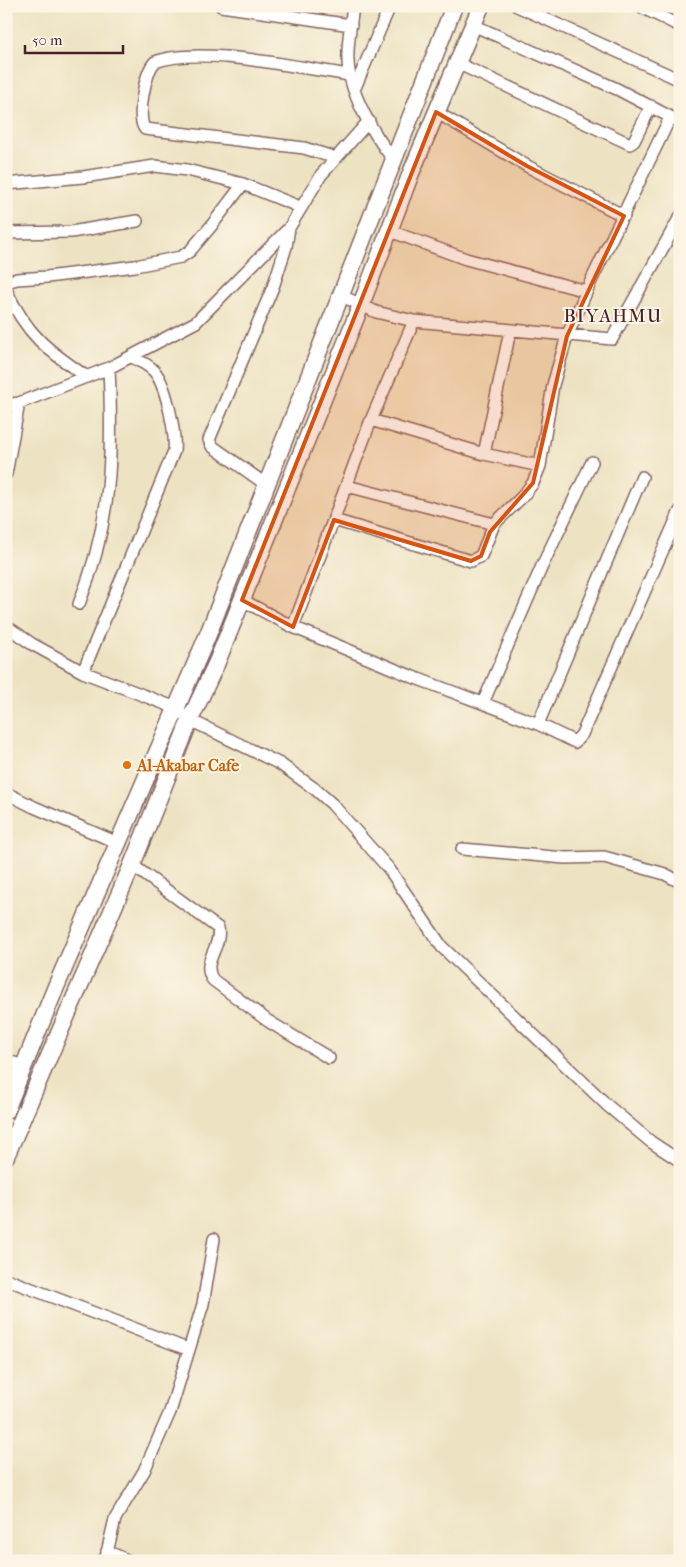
<svg xmlns="http://www.w3.org/2000/svg" width="686" height="1567" viewBox="0 0 686 1567" font-family="'IM FELL French Canon',serif">
  <style>
    .lines { fill: none; stroke-linecap: round; stroke-linejoin: round }
    .street-casing { stroke: #836460; stroke-width: 14 }
    .secondary-casing { stroke: #836460; stroke-width: 19 }
    .street { stroke: #fff; stroke-width: 11 }
    .secondary { stroke: #fff; stroke-width: 16 }
    .marked { fill: #d8530f; fill-opacity: 0.2; stroke: #d8530f; stroke-width: 4; stroke-linejoin: round }
    .food-dot { fill: #e8710a; stroke: #fcf5e5; stroke-width: 2 }
    .labels { text-anchor: middle; dominant-baseline: central; stroke-width: 4; stroke-linejoin: round; paint-order: stroke }
    .food-label { font-size: 16px; font-weight: bold; fill: #c56008; stroke: #fcf5e5; text-anchor: start }
    .quarter-label { font-size: 19px; letter-spacing: 1px; fill: #4a1f2b; stroke: #fcf5e5 }
  </style>
  <rect width="100%" height="100%" fill="#fcf5e5"/>
  <filter id="ink" filterUnits="userSpaceOnUse"><feTurbulence type="fractalNoise" baseFrequency=".02" numOctaves="2"/><feDisplacementMap in="SourceGraphic" scale="10" xChannelSelector="R" yChannelSelector="G"/><feConvolveMatrix kernelMatrix="1 2 1 2 8 2 1 2 1" color-interpolation-filters="sRGB"/></filter>
  <filter id="wash" filterUnits="userSpaceOnUse"><feTurbulence type="fractalNoise" baseFrequency=".0096" numOctaves="4" result="noise"/><feDisplacementMap in="SourceGraphic" scale="20" xChannelSelector="R" yChannelSelector="G"/><feGaussianBlur stdDeviation="1.12" result="paint"/><feColorMatrix in="noise" values="0 0 0 0 0 0 0 0 0 0 0 0 0 0 0 0 0 1.4 0 .05"/><feComposite in="paint" operator="in"/></filter>
  <g filter="url(#wash)">
    <rect width="100%" height="100%" fill="#ede3c3"/>
  </g>
  <g filter="url(#ink)">
    <g class="lines">
      <g class="street-casing">
        <path id="street" d="M221,6L351,25
          M353,6C351,24 347,43 348,61C349,93 374,135 393,159
          M517,6L680,80
          M639,6L680,26
          M473,25L617,89L680,122
          M457,63L630,144L634,141L651,106
          M354,90L390,6
          M436,112L527,166L624,216
          M336,158L304,148L145,129C136,119 145,71 155,62C198,45 300,68 349,75
          M6,184L83,177L155,166L187,170L243,184L300,207
          M390,231L466,259L586,291
          M6,233L71,232L137,221
          M6,282L17,279L47,277L135,266L181,257L190,251L212,225L243,184
          M6,290C27,335 47,350 87,377
          M340,295L376,312L414,321L612,339L680,217
          M6,405L19,403L109,368L196,322L289,228L321,175L369,121
          M371,420L484,454L540,466
          M484,454L510,331
          M6,474L19,403
          M268,486L212,446L209,440L273,287L286,247L289,228
          M347,486L494,524
          M334,520L471,561L481,556L494,524L522,497L533,483L540,466L553,385L567,336L591,281L670,118
          M242,600L293,627L413,677L538,724L575,742L582,734L680,511
          M79,604C112,522 113,455 109,368
          M6,626L32,644L83,672L176,708L190,720L280,764L315,789L332,804L389,869L442,947L608,1106L651,1142L680,1161
          M293,627L371,420L414,321
          M83,672L174,451C176,434 167,390 157,375C152,366 141,362 132,357
          M483,703L542,566L592,462
          M538,724L642,477
          M6,793L34,807L118,843
          M462,849L565,858L604,857L665,874L680,882
          M132,865L218,928C222,948 200,962 213,980L268,1021L329,1058
          M6,1060L25,1067
          M6,1279L187,1349
          M107,1551L129,1561
          M105,1561L115,1519L144,1471L170,1412L203,1304L214,1239"/>
      </g>
      <g class="secondary-casing">
        <path id="secondary" d="M6,1110L55,989L207,637L454,6
          M6,1156L132,865L190,720L217,662L361,305L411,173L481,6"/>
      </g>
      <use href="#street" class="street"/>
      <use href="#secondary" class="secondary"/>
    </g>
  </g>
  <path class="marked" d="M436,112L527,166L624,216L567,336L533,483L490,532L481,556L471,561L334,520L293,627L242,600Z"/>
  <circle class="food-dot" cx="127" cy="765" r="5"/>
  <g class="labels">
    <g class="food-label">
      <text x="137" y="765">Al-Akabar Cafe</text>
    </g>
    <g class="quarter-label">
      <text x="613" y="316">BIYAHMU</text>
    </g>
  </g>
  <rect width="686" height="1567" fill="none" stroke="#fcf5e5" stroke-width="25"/>
  <path d="M25 45v8h98v-8" fill="none" stroke="#4a1f2b" stroke-width="2.5"/>
  <text x="32" y="45" font-size="15" fill="#4a1f2b" stroke="#fcf5e5" stroke-width="4" paint-order="stroke">50 m</text>
</svg>
